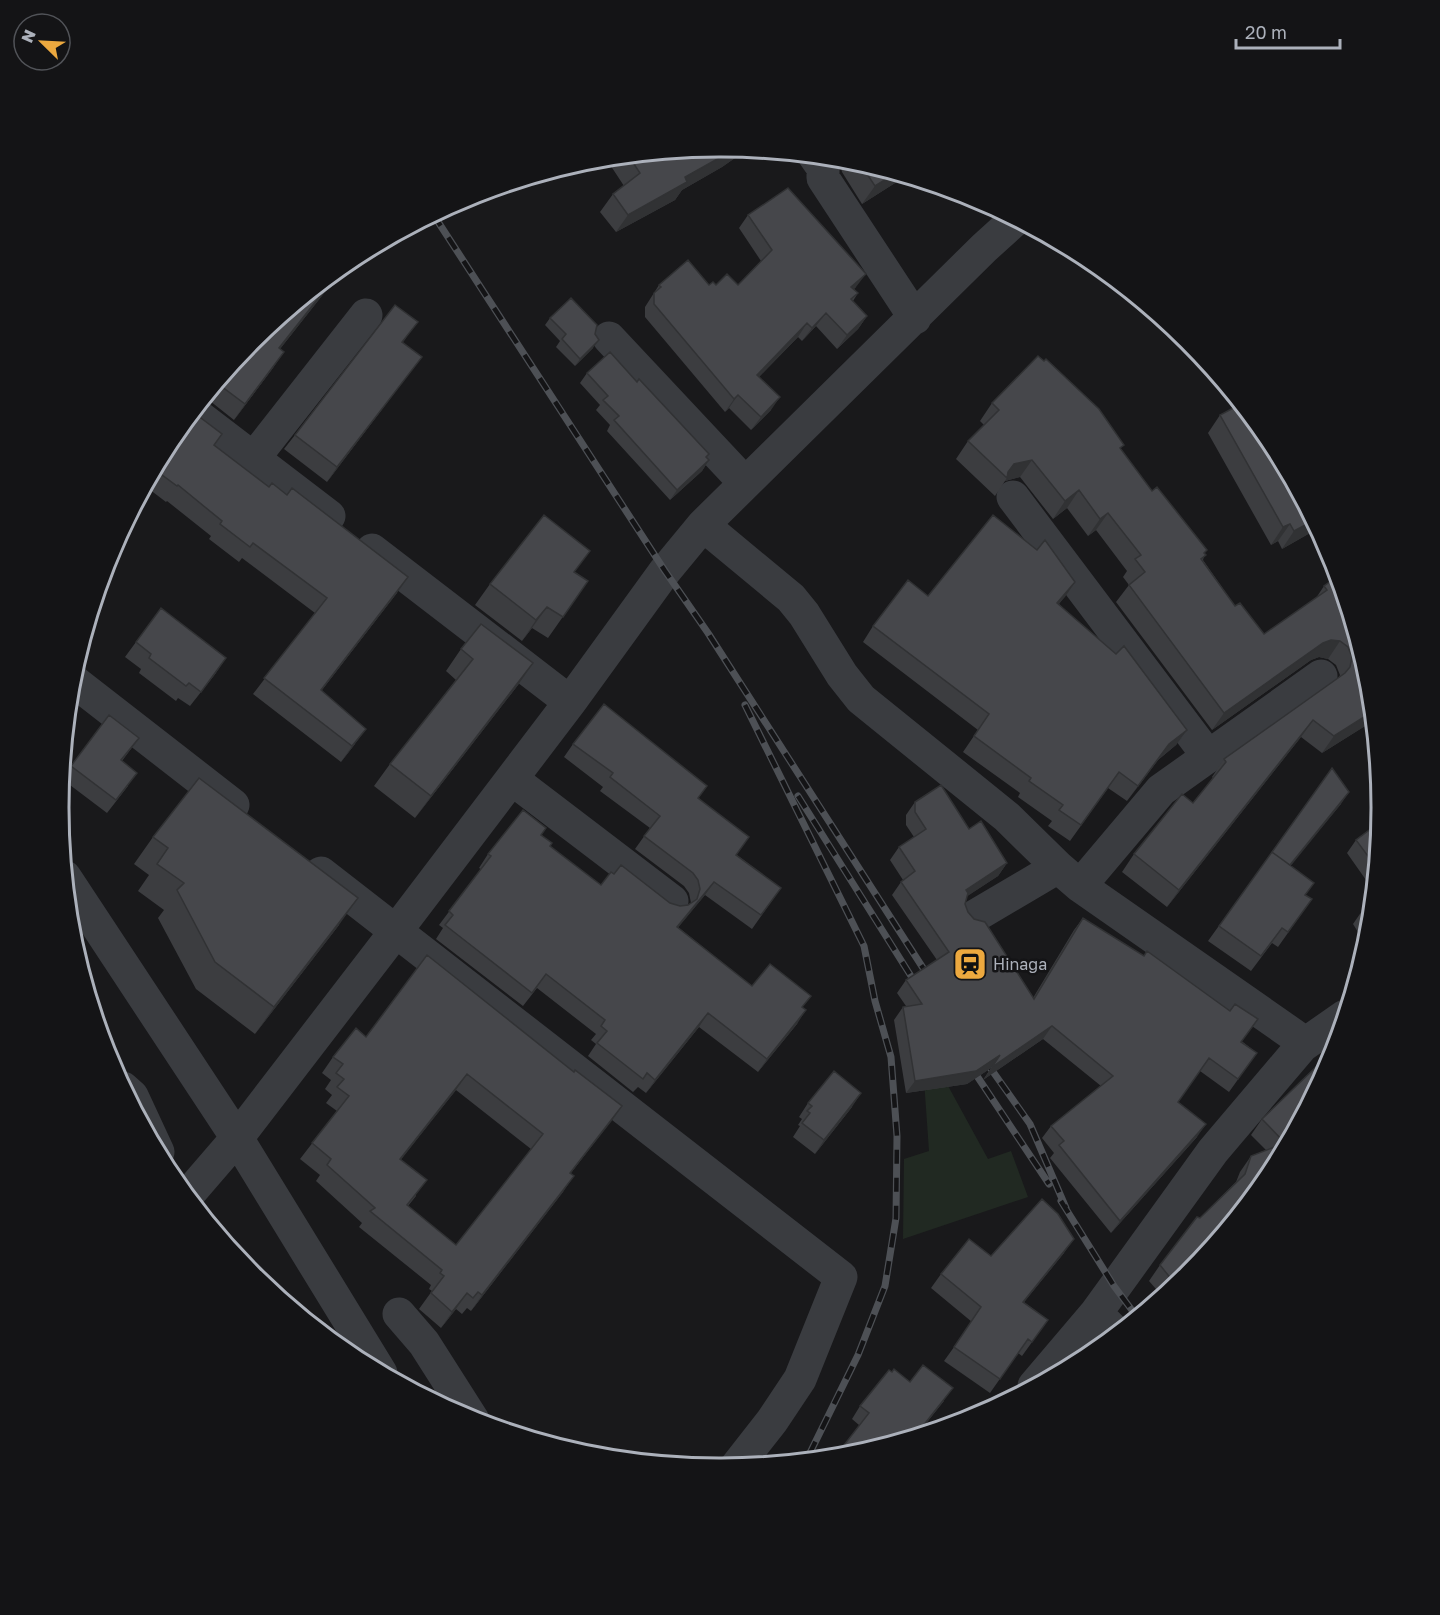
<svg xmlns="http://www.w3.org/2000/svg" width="1440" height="1615" viewBox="0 0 1440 1615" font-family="'Golos Text',sans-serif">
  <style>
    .green { fill: #212922 }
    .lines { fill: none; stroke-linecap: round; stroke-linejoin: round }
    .minor { stroke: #3a3c40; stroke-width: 33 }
    .rail-casing { stroke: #4d5055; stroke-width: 7 }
    .rail { stroke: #141416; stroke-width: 4.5; stroke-dasharray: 14; stroke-linecap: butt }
    .wall { fill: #3c3d40; fill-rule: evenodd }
    .shaded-wall { fill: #313234 }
    .building { fill: #46474b; stroke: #313234; stroke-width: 1.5; fill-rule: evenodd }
    .labels { text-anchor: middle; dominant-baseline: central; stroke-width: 5; stroke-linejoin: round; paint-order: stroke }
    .poi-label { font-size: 16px; fill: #acb1bb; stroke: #141416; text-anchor: start }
    .rim { fill: none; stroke: #acb1bb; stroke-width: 3 }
  </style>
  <rect width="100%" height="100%" fill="#19191b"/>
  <path class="green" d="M941,1073L988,1159L1011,1151L1028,1197L903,1239L904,1159L929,1151L924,1080Z"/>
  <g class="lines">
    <path class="minor" d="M814,155L823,168V178L915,318
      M1016,219L984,248L703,525L791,598L804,614L842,675L861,699L1007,817L1058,867L1080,886L1305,1043
      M609,338L745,483
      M193,412L329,516
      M253,459L366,315
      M1013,497L1208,756
      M372,550L570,702
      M71,679L233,805
      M512,779L672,901
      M321,873L841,1277L800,1379L772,1421L736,1467
      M65,877L237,1138L381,1373
      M1080,886L1161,790L1321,676
      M975,916L1058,867
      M123,1088L132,1096L158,1152
      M187,1196L237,1138L396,931L570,702L665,571L703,525
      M1096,1313L1117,1334
      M399,1314L424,1343L473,1420
      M1034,1386L1096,1313L1213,1151L1302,1046L1345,1016"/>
    <g class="rail-casing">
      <path id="rail" d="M433,214L665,571L708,633L932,982
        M745,705L864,946L875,1001L891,1057L897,1136L896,1218L885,1286L858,1355L806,1461
        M798,796L921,992
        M984,1059L1030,1124L1066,1208
        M969,1064L1049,1184
        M1061,1201L1114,1286L1137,1317"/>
    </g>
    <use href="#rail" class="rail"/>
  </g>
  <path class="wall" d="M720,146L745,151L722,167L682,190L675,200L616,232L600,212L613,194L624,186L605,157Z
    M839,158L849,159L906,176L862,204L842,172Z
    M748,215L856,287L854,289L858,293L853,301L867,316L858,329L837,349L816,326L802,341L798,337L759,377L771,410L751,430L729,408L725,412L645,317V307L659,285H738L761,261L739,228Z
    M375,245L363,259L358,255Z
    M351,259L280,349L273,368L234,420L205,397L252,340Z
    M550,318L593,348L575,366L556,347L560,341L545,325Z
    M407,337L403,342L411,371L327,482L284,449L295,435Z
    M587,373L637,382L709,454L706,457L709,460L702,471L670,500L607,431L610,425L596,410L600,405L580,383Z
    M992,403L1121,449L1152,491L1205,553L1203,560L1235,606L1264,634L1316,598L1324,586L1338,576L1373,721L1322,753L1301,737L1167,907L1122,872L1134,854L1193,803L1213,778L1212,777L1224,759L1339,677L1340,675L1336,665L1328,659L1319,657L1311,660L1212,730L1116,602L1129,585L1123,577L1127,571L1096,530L1088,536L1067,508L1053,519L1020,477L1005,481L995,496L956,459L968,441L984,425L980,421Z
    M1220,415L1270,440L1317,529L1282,549L1278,541L1271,545L1208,433Z
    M170,440L214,445L397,593L322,690L355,744L341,762L253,694L315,613L242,558L239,562L209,539L211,536L167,501L166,502L145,486Z
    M575,572L588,581L548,638L532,628L522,641L475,605L490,584Z
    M1075,582L1059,604L1187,730L1176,745L1158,760L1127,801L1108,788L1070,841L1048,826L1052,821L1018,797L1020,793L963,752L978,730L863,642L873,626L928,596Z
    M136,642L216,673L190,706L178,698L176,701L139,673L141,669L125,657Z
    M461,649L533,663L518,685L415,818L374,786L390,764L456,680L446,671Z
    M139,738L122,761L128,786L107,813L62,779L71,766Z
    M573,744L699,798L737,855L781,888L752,929L705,895L678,927L752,986L803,1008L797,1024L758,1072L699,1027L646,1093L638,1087L633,1092L588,1056L596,1044L591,1040L596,1034L537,988L523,1006L436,939L443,928L439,925L481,869L479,868L488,854L542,835L550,846L601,885L614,874L670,903L680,906L688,905L691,903L689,893L684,886L635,849L650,828L600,791L603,787L564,757Z
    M1332,768L1341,804L1290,865L1305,895L1312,899L1278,947L1272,943L1251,971L1208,941Z
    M915,802L969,829L1007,863L998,876L967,896L965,904L968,912L1033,998L1074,930L1083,918L1257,1053L1229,1092L1200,1071L1178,1102L1197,1137L1111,1233L1050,1158L1054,1153L1042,1138L1051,1126L1101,1086L1043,1039L983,1080L991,1068L967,1084L906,1093L894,1020L903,1007L906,1006L897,993L906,980L937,960L892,895L901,882L903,880L890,860L899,847L914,837L906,825V815Z
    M1380,822L1373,890L1347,853L1356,840Z
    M153,837L339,925L255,1034L196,989L158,918L164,910L138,891L149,875L134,864Z
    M1372,905L1369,937L1366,945L1353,924L1362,911Z
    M366,1037L574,1072L622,1106L571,1173L563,1192L471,1311L467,1308L462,1314L456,1309L441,1328L419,1309L432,1291L429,1289L431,1285L359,1227L362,1223L316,1181L320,1175L300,1159L337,1111L326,1103L332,1095L325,1089L331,1080L322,1073L333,1057ZM456,1090L531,1149L456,1245L408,1206L416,1196L401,1159Z
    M1325,1071L1270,1175L1188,1275L1162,1296L1149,1281L1160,1265L1200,1218L1236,1182L1240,1172L1251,1156L1266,1150L1251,1135L1262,1119Z
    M808,1103L852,1107L815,1154L793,1137L800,1126L798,1125L802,1119L799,1117Z
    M1064,1253L1024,1302L1048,1320L1022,1356L1018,1353L990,1393L944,1361L972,1322L931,1288L941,1274L991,1256Z
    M892,1372L944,1401L916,1436L849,1456L859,1425L852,1419L860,1406Z"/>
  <path class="shaded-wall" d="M737,148L747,149L745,151L722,167L682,190L675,200L616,232L628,215L685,177Z
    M896,173L906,176L862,204L875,186Z
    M375,245L363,259L372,247Z
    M351,259L268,364L279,348L347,262Z
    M866,274L856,287L842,300L851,287Z
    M826,313L816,326L802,341L812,328Z
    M867,316L858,329L837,349L847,335Z
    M807,323L798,337L748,388L757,375Z
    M599,340L593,348L575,366L580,359Z
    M284,352L273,368L234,420L245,404Z
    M422,357L411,371L327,482L337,467Z
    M738,395L729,408L725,412L734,399Z
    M780,397L771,410L751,430L761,417Z
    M709,460L702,471L670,500L677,490Z
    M1032,460L1020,477L1005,481L1007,478L1005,476L1014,464Z
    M1079,490L1067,508L1053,519L1065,501Z
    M1108,513L1096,530L1088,536L1100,519Z
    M1313,521L1317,529L1282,549L1294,531Z
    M1290,524L1278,541L1271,545L1283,527Z
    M408,577L397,593L310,705L321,690Z
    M1075,582L1065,597L1046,618L1057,603Z
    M547,607L532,628L522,641L536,620Z
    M1331,640L1340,641L1328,659L1319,657L1311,660L1212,730L1224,713L1323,643Z
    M226,658L216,673L190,706L201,692Z
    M533,663L518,685L415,818L431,796Z
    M1372,712L1373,721L1322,753L1334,736Z
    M1313,720L1301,737L1167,907L1179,890Z
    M366,729L355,744L341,762L352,746Z
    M1187,730L1176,745L1158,760L1127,801L1169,744Z
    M1349,792L1341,804L1281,878L1289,866Z
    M1007,863L998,876L957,903L966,890Z
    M714,882L705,895L668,940L677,927Z
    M358,898L339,925L255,1034L274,1007Z
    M806,1010L797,1024L758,1072L767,1059Z
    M708,1013L699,1027L646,1093L655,1080Z
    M1052,1026L1043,1039L983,1080L992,1067Z
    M1000,1055L991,1068L967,1084L906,1093L915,1081Z
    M467,1074L456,1090L389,1175L400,1159Z
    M861,1093L852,1107L815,1154L824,1140Z
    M622,1106L611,1122L559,1188L570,1173Z
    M1206,1124L1197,1137L1111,1233L1120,1221Z
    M574,1176L563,1192L471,1311L482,1295Z
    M1074,1239L1064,1253L1013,1316L1023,1302Z
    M467,1293L456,1309L441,1328L452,1312Z
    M953,1388L916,1436H915Z"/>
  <path class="building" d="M720,146L737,148L685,177L687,182L628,215L613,194L640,173L628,155Z
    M859,162L896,173L875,186Z
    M788,188L866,274L851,287L858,293L851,299L867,316L847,335L826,313L812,328L807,323L757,375L780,397L761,417L738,395L734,399L654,304V293L661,287L659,285L688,260L709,285L713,282L716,285L727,274L738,285L772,250L748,215Z
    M347,262L279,348L284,352L245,404L217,383L252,340Z
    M571,298L597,325L595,334L599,340L580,359L562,339L566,334L550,318Z
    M395,305L418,322L402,342L422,357L337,467L295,435Z
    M610,352L637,382L639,379L709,454L706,457L709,460L677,490L614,420L619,416L603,400L608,396L587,373Z
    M1038,356L1044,361L1046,359L1099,409L1124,445L1120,448L1152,491L1157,487L1207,550L1204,553L1206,555L1201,559L1235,606L1240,603L1264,634L1327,590L1324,586L1338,576L1369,679L1372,712L1334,736L1313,720L1179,890L1134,854L1182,794L1193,803L1226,762L1224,759L1345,673L1350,667L1352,657L1348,647L1340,641L1331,640L1323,643L1224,713L1129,585L1145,572L1135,559L1141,555L1108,513L1100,519L1079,490L1065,501L1032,460L1014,464L1008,472L1007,478L968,441L999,410L992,403Z
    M1241,404L1270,440L1313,521L1294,531L1290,524L1283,527L1220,415Z
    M193,412L222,434L214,445L269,487L272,483L287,495L292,488L408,577L321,690L366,729L352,746L264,678L327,598L253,543L250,547L220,524L222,521L178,485L177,486L154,469L170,440Z
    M544,515L590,551L574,572L588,581L563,617L547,607L536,620L490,584Z
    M993,515L1037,550L1045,540L1075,582L1057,603L1116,654L1124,646L1187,730L1169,744L1138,786L1119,772L1081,825L1059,810L1063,805L1029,781L1031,778L974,736L989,714L873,626L908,580L928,596Z
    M107,561L115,567L98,589Z
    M161,608L226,658L201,692L189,683L186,686L149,658L151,654L136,642Z
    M481,624L533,663L431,796L390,764L473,659L461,649Z
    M604,704L707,786L698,798L749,837L736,855L781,888L761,915L714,882L677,927L752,986L770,964L811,996L802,1007L806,1010L767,1059L708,1013L655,1080L647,1073L643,1079L597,1043L607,1031L601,1026L605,1020L546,974L532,993L445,925L453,915L449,911L491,856L488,854L523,810L546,828L541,835L552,843L550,846L601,885L611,872L614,874L621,865L670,903L680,906L688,905L697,899L700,889L698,880L693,873L644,836L660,816L610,777L613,773L573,744Z
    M109,715L139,738L121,760L137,773L116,800L71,766Z
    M1332,768L1349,792L1290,865L1272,852Z
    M199,778L358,898L274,1007L215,962L177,890L184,883L157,864L168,848L153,837Z
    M941,785L969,829L981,821L1007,863L966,890L968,893L965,904L968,912L974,919L985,922L1034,999L1083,918L1144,956L1147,951L1230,1011L1235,1004L1258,1019L1241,1042L1257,1053L1238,1079L1209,1058L1178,1102L1206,1124L1120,1221L1059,1145L1064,1141L1051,1126L1113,1076L1052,1026L992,1067L1000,1055L976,1071L915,1081L903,1007L922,1004L906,980L949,952L901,882L915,871L899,847L926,829L915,812V802Z
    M1380,822L1376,867L1356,840Z
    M1272,852L1314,883L1305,895L1312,899L1288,932L1282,928L1261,956L1219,926Z
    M1372,905L1370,923L1362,911Z
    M427,955L574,1072L575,1070L622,1106L570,1173L574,1176L482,1295L478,1292L473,1298L467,1293L452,1312L431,1293L444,1276L440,1273L442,1270L370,1211L375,1208L327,1165L331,1159L312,1143L349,1096L337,1087L344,1079L336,1073L343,1064L333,1057L356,1028L366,1037ZM467,1074L543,1134L456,1245L407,1205L427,1180L400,1159Z
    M1318,1065L1325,1071L1270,1175L1188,1275L1176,1285L1160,1265L1197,1217L1200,1218L1245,1174L1251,1156L1285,1143L1262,1119Z
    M834,1071L861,1093L824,1140L802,1123L810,1113L807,1111L812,1106L808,1103Z
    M1042,1199L1058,1214L1074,1239L1023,1302L1048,1320L1032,1342L1028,1339L1000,1379L954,1347L981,1307L941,1274L969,1239L991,1256Z
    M1108,1336L1110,1339L1087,1358Z
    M923,1365L953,1388L915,1436L849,1456L834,1458L869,1413L860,1406L889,1370L892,1372L894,1369L910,1382Z"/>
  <defs>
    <g id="station-square" transform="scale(1.725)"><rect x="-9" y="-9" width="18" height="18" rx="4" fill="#eda93f" stroke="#141416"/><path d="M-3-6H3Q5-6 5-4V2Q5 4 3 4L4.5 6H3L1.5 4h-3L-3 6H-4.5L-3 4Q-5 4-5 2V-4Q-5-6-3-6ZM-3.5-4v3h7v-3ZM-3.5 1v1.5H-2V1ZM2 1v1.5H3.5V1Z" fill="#111"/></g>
  </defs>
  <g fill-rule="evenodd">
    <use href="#station-square" x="970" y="964"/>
  </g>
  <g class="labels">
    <g class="poi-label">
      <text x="993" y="964">Hinaga</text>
    </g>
  </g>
  <path d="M0 0H1440V1615H0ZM719 157H721A650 650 0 0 1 1371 807V808A650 650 0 0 1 721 1458H719A650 650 0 0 1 69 808V807A650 650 0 0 1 719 157Z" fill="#141416" fill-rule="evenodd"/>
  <path class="rim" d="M719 157H721A650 650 0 0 1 1371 807V808A650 650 0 0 1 721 1458H719A650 650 0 0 1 69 808V807A650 650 0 0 1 719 157Z"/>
  <g transform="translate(42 42) rotate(294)"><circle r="28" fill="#141416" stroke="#515358" stroke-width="1.5"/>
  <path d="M0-4.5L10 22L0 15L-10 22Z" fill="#eda93f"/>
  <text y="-9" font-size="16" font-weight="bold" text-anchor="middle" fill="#acb1bb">N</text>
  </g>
  <path d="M1236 39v9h104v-9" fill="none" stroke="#acb1bb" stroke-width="3"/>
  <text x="1245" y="39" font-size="18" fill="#acb1bb" stroke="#141416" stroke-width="4.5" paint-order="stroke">20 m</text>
</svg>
